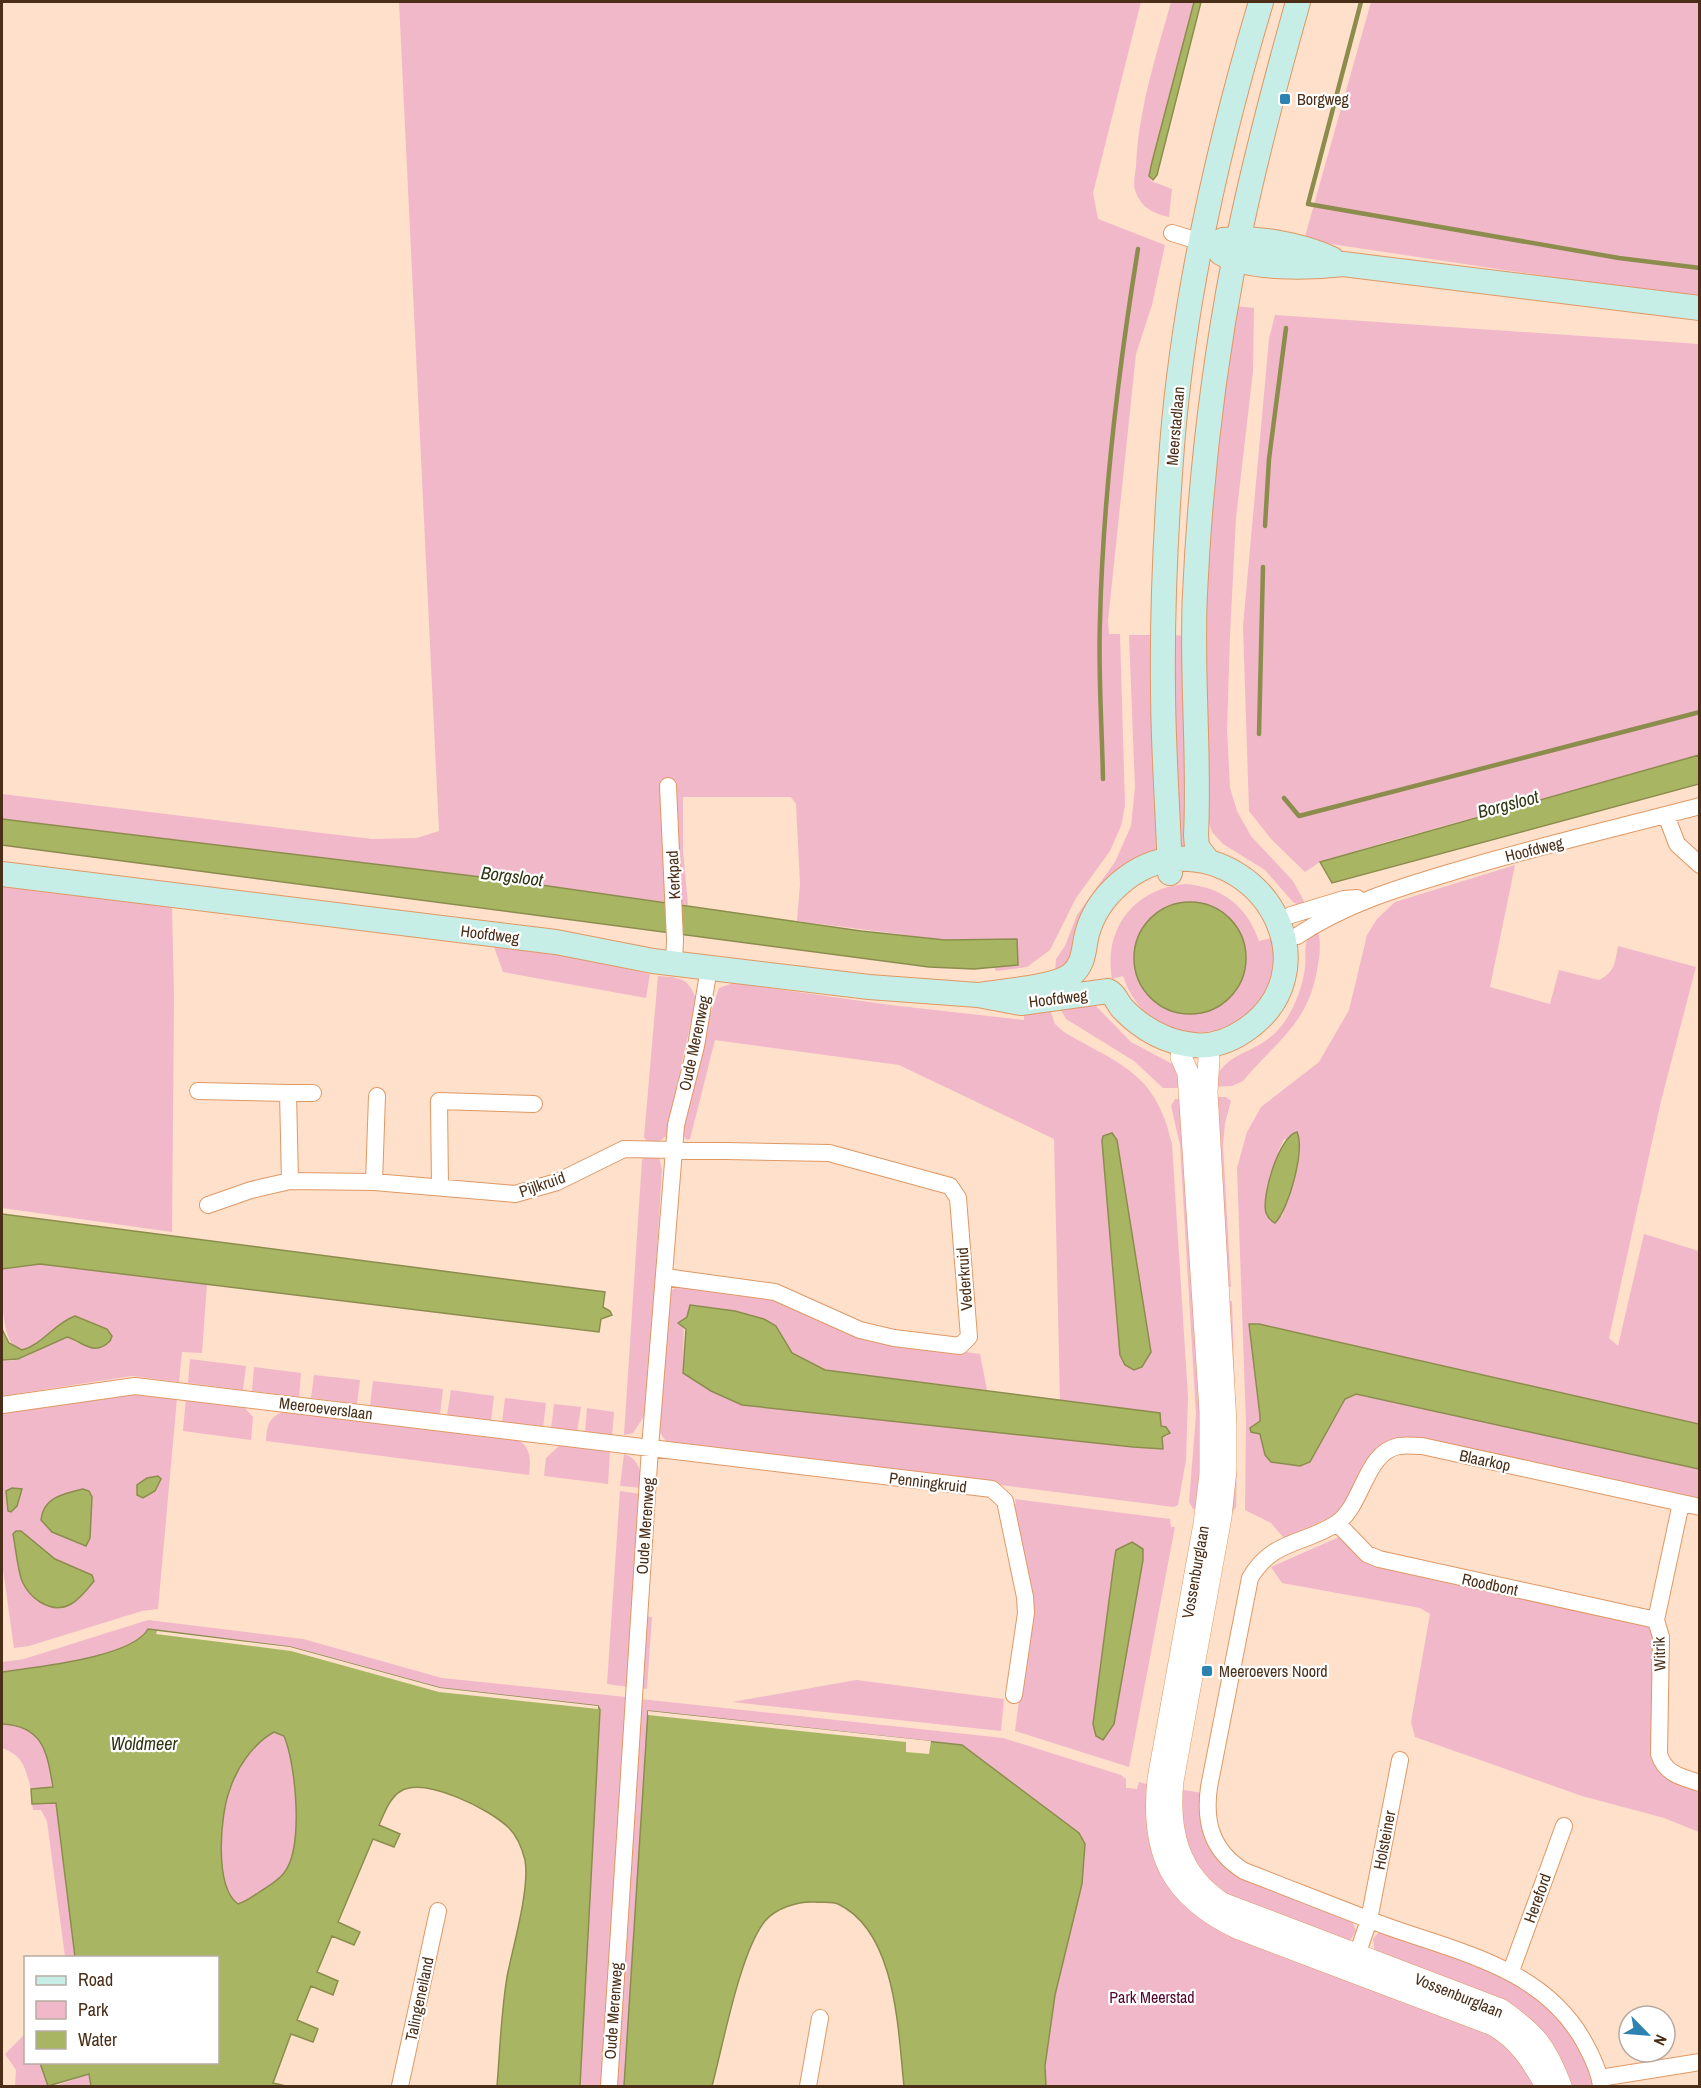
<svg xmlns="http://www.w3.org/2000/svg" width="1701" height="2088" viewBox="0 0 1701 2088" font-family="'Archivo Narrow',sans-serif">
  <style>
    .green { fill: #f1b8ca; fill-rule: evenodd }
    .water { fill: #a8b664; stroke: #8c8d4d; stroke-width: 1.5; fill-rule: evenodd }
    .pier { fill: #fee0cb }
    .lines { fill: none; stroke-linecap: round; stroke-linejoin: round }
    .stream { stroke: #8c8d4d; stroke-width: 4.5 }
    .minor-casing { stroke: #df9864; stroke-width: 18 }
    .tertiary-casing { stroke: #df9864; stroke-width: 22 }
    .secondary-casing { stroke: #df9864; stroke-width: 26 }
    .minor { stroke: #fff; stroke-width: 16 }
    .tertiary { stroke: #fff; stroke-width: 21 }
    .secondary { stroke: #c6ede6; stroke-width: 24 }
    .poi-dot { fill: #2c83b2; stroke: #fff; stroke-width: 2 }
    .labels { text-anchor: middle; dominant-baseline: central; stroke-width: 4.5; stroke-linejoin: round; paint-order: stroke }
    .poi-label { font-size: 16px; fill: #4a2e17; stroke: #fff; text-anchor: start }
    .street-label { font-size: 16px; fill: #4a2e17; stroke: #fff }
    .park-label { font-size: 16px; fill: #51052b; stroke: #fff }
    .water-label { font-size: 18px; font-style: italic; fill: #2f3511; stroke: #fff }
  </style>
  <rect width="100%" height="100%" fill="#fee0cb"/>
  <path class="green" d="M399,2H1141L1093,193L1098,219L1165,245L1152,305L1136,354L1108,621L1109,634H1120L1125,806L1121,826L1110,851L1076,898L1050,950L1027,967L996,971L994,967L1018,965L1017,939L945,940L797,921L800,884L796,804L791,797H683V851L688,905L2,819V794L372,839L417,838L439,831Z
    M1171,2H1194L1149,176L1151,181L1172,189L1169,217C1153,213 1141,208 1135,190C1133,184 1135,174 1136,167C1138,111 1156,56 1171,2Z
    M1371,2H1699V296L1592,283L1304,240Z
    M1233,306L1254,308L1253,371L1236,518L1230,635L1227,730L1230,788L1237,811L1251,836L1293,881L1306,905L1303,907L1293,902L1265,870L1223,844L1212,832L1207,816L1199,647L1210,482Z
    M1275,315L1699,344V755L1386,842L1320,862L1305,872L1271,839L1249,811L1243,626L1269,339Z
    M1129,635H1160L1159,847L1077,955L1055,974L1056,959L1065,946L1077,915L1115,862L1131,826L1135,788Z
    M1170,635L1190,636L1191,853H1179Z
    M1515,865L1490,987L1550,1004L1559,970L1599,980C1615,972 1615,963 1618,946L1696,967L1661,1101L1609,1338L1618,1346L1644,1234L1699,1251V1424L1259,1324H1250L1260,1416V1433L1265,1455L1310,1462L1345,1399L1356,1394L1699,1469V1499L1416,1437L1402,1439L1333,1516L1284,1538L1271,1523L1245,1510L1246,1422L1237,1168L1247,1132L1261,1107L1319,1062L1349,1010L1367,935L1377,919L1395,902ZM1284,1139L1300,1141L1293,1183L1282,1217L1268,1191L1279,1150Z
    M2,884L172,905L174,999L172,1232L2,1208Z
    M1186,884C1222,887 1247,906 1259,941L1271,938C1291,1037 1155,1072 1123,976L1112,979C1103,928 1135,888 1186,884ZM1182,903H1194L1144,927L1161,911Z
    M1318,932C1321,942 1320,954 1318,964C1310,1023 1278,1039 1243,1081L1232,1086L1211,1087C1226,1049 1252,1057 1277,1031C1292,1015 1302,990 1305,968C1306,958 1304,949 1307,940Z
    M493,944L550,952L650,974L646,998L503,972Z
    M658,976C679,977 689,978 696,999L666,1136L658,1143L647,1142L644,1137Z
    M733,983L890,1005L1024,1020V1008L1049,1006L1055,1024L1064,1032C1120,1065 1156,1072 1172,1144L1188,1397L1186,1460L1178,1505L1174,1507L667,1443L658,1429L669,1294L673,1289L683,1286L767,1297L874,1340L980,1354L987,1390L825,1370L792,1353L777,1326L684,1318L683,1373L742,1405L1133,1447L1163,1449L1162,1437L1168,1436L1161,1427L1160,1413L1060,1400L1054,1139L899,1065L715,1040L690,1139L687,1140L683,1135L684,1123L708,1021L719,988ZM1112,1133L1117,1140L1151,1352L1119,1344L1103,1136Z
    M1094,1004L1131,1042L1176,1066L1185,1088H1163L1134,1061L1066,1019L1059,1007Z
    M1219,1097H1226L1231,1101L1225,1123L1223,1146L1231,1287H1223L1215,1098Z
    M1175,1099H1182L1205,1418L1201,1509H1193L1189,1502L1196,1415L1180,1145L1171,1106Z
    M646,1155L659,1158L662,1170L647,1412L633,1433L624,1435L642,1160Z
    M40,1264L207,1283L202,1353L182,1352L179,1382L132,1376L2,1396V1360C25,1365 46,1341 67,1337L79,1344L112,1336C96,1336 59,1333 46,1337C37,1340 31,1351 21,1350C0,1348 2,1288 2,1269Z
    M1224,1301H1232L1237,1459L1236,1507L1232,1513Z
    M190,1359L246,1366L243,1390L188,1383Z
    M254,1367L301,1373L299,1397L252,1391Z
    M314,1375L360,1380L357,1404L311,1398Z
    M373,1381L443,1389L440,1414L370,1406Z
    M451,1390L494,1396L491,1421L447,1415Z
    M137,1393L177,1398L158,1609L142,1611L29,1646L14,1648L2,1562V1413ZM37,1546L55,1559L92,1575L94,1581C75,1605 65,1618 36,1600Z
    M186,1398L245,1408L253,1417L251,1440L183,1431Z
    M505,1398L546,1403L543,1428L502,1423Z
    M554,1404L581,1407L577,1432L551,1429Z
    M587,1408L614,1412L612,1436L585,1433Z
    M286,1411L517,1439C531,1448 531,1459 529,1475L266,1441C267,1425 269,1416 286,1411Z
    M560,1445L610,1451L608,1484L544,1476L546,1458Z
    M624,1454C640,1459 641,1473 642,1488L620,1486Z
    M620,1491L641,1494L628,1687L607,1684Z
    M1015,1499L1170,1519L1171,1527H1175L1129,1767L1015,1731L1030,1619L1011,1505L1016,1504ZM1143,1549L1114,1724H1093L1114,1562Z
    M1339,1537L1368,1562L1647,1625L1655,1635L1652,1748L1678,1784L1699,1792V1832L1664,1818L1582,1796L1415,1737L1411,1722L1430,1614L1420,1608L1282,1583L1271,1567Z
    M645,1616L652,1617L647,1689L641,1688Z
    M148,1620L303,1639L442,1678L626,1697L601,2086H580L600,1710L598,1706L440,1688L290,1647L148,1629C131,1658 35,1667 2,1672V1662L24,1659Z
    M856,1680L1004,1699L1001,1731L732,1702Z
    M640,1699L1003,1738L1121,1775L1126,1779V1788L1137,1789L1139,1782L1150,1785L1157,1860L1497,2034L1538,2086H1046C1044,2019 1064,1949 1082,1884L962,1745L649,1711L624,2086H617Z
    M2,1724C44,1726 47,1753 53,1787L31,1789C25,1768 24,1756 2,1748Z
    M274,1732L284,1736C296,1765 304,1848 284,1873C277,1881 267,1887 258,1893C252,1897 245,1902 238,1904C214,1887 220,1814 230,1789C237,1767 254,1743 274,1732Z
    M1178,1789L1202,1793C1197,1825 1206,1849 1230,1871L1352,1920L1356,1931L1350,1941H1336L1208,1886L1181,1844Z
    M56,1802L75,1957H65L47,1821L41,1810H33L32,1804Z
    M1386,1930L1510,1977L1568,2023L1596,2086H1567L1375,1953L1373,1939L1378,1933Z
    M25,2034L26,2062L40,2063L48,2086H15L16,2070L5,2054Z
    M89,2074L91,2086H55Z"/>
  <path class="water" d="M1194,2H1201L1157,175L1153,180L1149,176L1152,162Z
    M1699,755V784L1332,883L1320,862Z
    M2,819L506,880L861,931L945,940L1017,939L1018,965L974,969L929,967L2,845Z
    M1134 958a56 56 0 1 1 112 0a56 56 0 1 1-112 0Z
    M1297,1132C1305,1150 1289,1209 1275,1223C1271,1221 1268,1218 1266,1213C1261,1197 1279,1136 1297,1132Z
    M1112,1133L1117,1140L1151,1352L1142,1367L1134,1370L1125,1365L1120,1355L1102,1141L1103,1136Z
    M2,1214L605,1292L603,1307L610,1311L612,1315L601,1319L599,1332L40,1264L2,1269Z
    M690,1305L735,1311L764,1319L776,1326L792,1353L825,1370L1160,1413L1161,1426L1166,1427L1170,1433L1162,1437L1163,1449L1133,1447L742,1405L711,1391L683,1373L686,1329L678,1323L687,1317Z
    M75,1316L107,1329L112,1336L110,1341C94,1357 83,1342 67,1337L18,1359L2,1360V1329L9,1343L22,1350C43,1344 55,1323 75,1316Z
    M1249,1324H1259L1699,1424V1469L1356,1394L1345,1399L1310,1462L1300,1466L1271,1462L1265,1455L1260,1434L1251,1432L1250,1428L1260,1421V1416Z
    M158,1476L161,1479L155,1491L143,1498L137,1495V1485L147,1478Z
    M12,1488L22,1489L17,1506L11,1512L8,1511L6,1491Z
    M83,1489L89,1491L92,1497L90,1538L86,1546L52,1532L41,1520C43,1497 64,1494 83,1489Z
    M16,1531H21L55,1559L92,1575L94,1581C79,1600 65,1617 40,1602C32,1597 26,1590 22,1581C17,1567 16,1549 13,1534Z
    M1132,1542L1143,1549V1560L1114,1724L1103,1740L1096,1736L1093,1724L1114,1562L1116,1550Z
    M148,1629L290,1647L440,1688L598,1706L600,1710L580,2086H497C500,2050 501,2013 507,1977C513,1946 530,1889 525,1860C522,1848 517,1836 509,1828C490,1809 425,1777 401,1791C390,1797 384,1814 379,1825L400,1834L394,1847L373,1839L338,1922L360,1932L354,1945L332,1936L317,1972L338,1981L333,1995L311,1986L297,2020L318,2029L313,2042L291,2034L273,2083L286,2086H91L89,2074L48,2086L40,2063L218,2062V1958L75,1957L56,1803L32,1804L31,1789L53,1787C47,1753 44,1726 2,1724V1672C34,1667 132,1658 148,1629ZM274,1732L284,1736C296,1764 304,1848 284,1873C278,1881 267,1887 258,1893C252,1897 245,1902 238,1904C214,1887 220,1814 230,1789C237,1767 254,1743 274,1732Z
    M648,1711L962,1745L1079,1833L1085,1844L1082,1884L1055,1995L1045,2066L1046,2086H904C898,2032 897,1932 838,1904C831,1901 822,1903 815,1902C798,1901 776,1908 765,1921C740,1952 723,2045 712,2086H624Z"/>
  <path class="pier" d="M157,1631L290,1647L440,1688L598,1706V1709L439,1692L291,1651L156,1634Z
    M648,1711L931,1741L929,1754L906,1752V1742L648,1715Z"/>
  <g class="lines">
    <path class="stream" d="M1361,2L1308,204L1619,258L1700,268
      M1265,526L1269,459L1286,328
      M1259,734L1263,567
      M1103,779C1102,726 1098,673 1100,620C1103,496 1118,372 1138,249
      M1284,798L1299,816L1700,712"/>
    <g class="minor-casing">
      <path id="minor" d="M1172,233L1202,242
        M668,786L675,940L674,964
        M1666,815L1677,844L1700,865
        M1291,915L1344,899L1357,898
        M1297,936C1345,904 1398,888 1452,872C1534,847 1617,828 1700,806
        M198,1091L288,1093
        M290,1181L288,1093H313
        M374,1182L377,1096
        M440,1187L439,1101L534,1104
        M208,1205L251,1190L290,1181L374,1182L515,1194L557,1182L624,1149L829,1153L950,1186L958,1198L969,1337L960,1346L894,1338L860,1330L775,1292L665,1277
        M2,1405L135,1386L992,1489L1005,1501L1025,1597L1026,1613L1014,1695
        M1681,1503L1656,1620L1661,1637L1659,1754C1665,1774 1681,1777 1700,1783
        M1337,1523L1367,1554L1379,1559L1656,1620
        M1354,1964L1369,1920L1400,1760
        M1511,1971L1564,1826
        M1600,2078L1700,2062
        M400,2086L438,1911
        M609,2086L650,1448L674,1150L676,1125L696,1046L709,968
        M808,2086L820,2018
        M1601,2086C1599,2070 1591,2054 1583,2040C1542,1968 1458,1952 1386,1926C1338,1908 1291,1889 1244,1871C1212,1851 1204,1823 1209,1787L1250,1578C1273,1539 1304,1545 1337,1523C1363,1505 1365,1452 1399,1446C1406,1445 1415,1446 1422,1446L1700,1507"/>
    </g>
    <g class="tertiary-casing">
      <path id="tertiary" d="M1181,1057L1188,1073L1210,1411V1474L1204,1524L1158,1779C1150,1853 1171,1897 1239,1929L1493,2025C1519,2040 1532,2061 1546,2086
        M1209,1058L1207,1092L1226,1423V1470L1221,1517L1173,1781C1168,1831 1178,1874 1222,1903L1500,2009C1535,2033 1546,2046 1561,2086"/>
    </g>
    <g class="secondary-casing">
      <path id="secondary" d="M1223,240C1257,237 1301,244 1332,259
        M1221,253C1251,270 1309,268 1343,264L1700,308
        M1208,861L1197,847L1196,835C1200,755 1191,674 1195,594C1200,483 1213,370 1234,261C1251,174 1274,87 1298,2
        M1170,873C1168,811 1163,749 1163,687C1162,607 1166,525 1172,446C1184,295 1218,146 1261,2
        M2,874L556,942L653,961L869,987L978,995L1021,1003L1108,991C1115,994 1117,1002 1122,1008C1141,1028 1165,1042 1193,1045C1211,1047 1229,1041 1244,1031C1330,974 1271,853 1175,859C1135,862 1097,896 1087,934C1083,950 1085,963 1071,975C1054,988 1001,991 978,995"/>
    </g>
    <use href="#minor" class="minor"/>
    <use href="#tertiary" class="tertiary"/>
    <use href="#secondary" class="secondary"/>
  </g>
  <g class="poi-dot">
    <rect x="1279" y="93" width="12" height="12" rx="3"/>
    <rect x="1201" y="1665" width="12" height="12" rx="3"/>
  </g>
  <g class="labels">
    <g class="poi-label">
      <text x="1297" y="99">Borgweg</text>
      <text x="1219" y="1671">Meeroevers Noord</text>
    </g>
    <g class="street-label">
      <text transform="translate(1175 426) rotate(-85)">Meerstadlaan</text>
      <text transform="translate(1534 849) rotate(-14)">Hoofdweg</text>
      <text transform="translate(673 875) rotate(-93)">Kerkpad</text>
      <text transform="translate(490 934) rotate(7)">Hoofdweg</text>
      <text transform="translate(1058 998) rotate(-7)">Hoofdweg</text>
      <text transform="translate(694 1043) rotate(-78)">Oude Merenweg</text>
      <text transform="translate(542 1184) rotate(-19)">Pijlkruid</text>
      <text transform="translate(964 1279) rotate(-94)">Vederkruid</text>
      <text transform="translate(326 1408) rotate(7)">Meeroeverslaan</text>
      <text transform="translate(1485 1460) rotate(12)">Blaarkop</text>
      <text transform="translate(928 1482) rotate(7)">Penningkruid</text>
      <text transform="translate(645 1526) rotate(-86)">Oude Merenweg</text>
      <text transform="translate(1195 1572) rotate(-80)">Vossenburglaan</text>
      <text transform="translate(1490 1584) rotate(12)">Roodbont</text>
      <text transform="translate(1659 1654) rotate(-92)">Witrik</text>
      <text transform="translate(1384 1840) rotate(-79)">Holsteiner</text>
      <text transform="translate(1537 1898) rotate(-70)">Hereford</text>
      <text transform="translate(1459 1995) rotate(22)">Vossenburglaan</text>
      <text transform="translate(419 1999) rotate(-78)">Talingeneiland</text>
      <text transform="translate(613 2011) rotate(-86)">Oude Merenweg</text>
    </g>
    <g class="park-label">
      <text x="1152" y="1997">Park Meerstad</text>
    </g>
    <g class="water-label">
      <text transform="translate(1508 804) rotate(-15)">Borgsloot</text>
      <text transform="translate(512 876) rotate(7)">Borgsloot</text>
      <text x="144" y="1743">Woldmeer</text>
    </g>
  </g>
  <rect width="1701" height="2088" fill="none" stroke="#4a2e17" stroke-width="6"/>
  <rect x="24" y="1956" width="195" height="108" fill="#ffffff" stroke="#b7aba2" stroke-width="1.5"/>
  <rect x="36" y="1976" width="30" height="9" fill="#c6ede6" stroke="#b7aba2" stroke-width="1.5"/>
  <text x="78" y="1986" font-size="18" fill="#4a2e17">Road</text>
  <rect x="36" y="2001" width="30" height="18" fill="#f1b8ca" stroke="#b7aba2" stroke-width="1.5"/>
  <text x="78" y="2016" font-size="18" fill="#4a2e17">Park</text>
  <rect x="36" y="2031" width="30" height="18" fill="#a8b664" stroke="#b7aba2" stroke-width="1.5"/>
  <text x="78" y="2046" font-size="18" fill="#4a2e17">Water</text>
  <g transform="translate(1647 2034) rotate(115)"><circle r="28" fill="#ffffff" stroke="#b7aba2" stroke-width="1.5"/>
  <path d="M0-4.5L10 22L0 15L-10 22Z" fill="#2c83b2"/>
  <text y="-9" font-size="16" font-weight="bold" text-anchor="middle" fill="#4a2e17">N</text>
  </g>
</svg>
